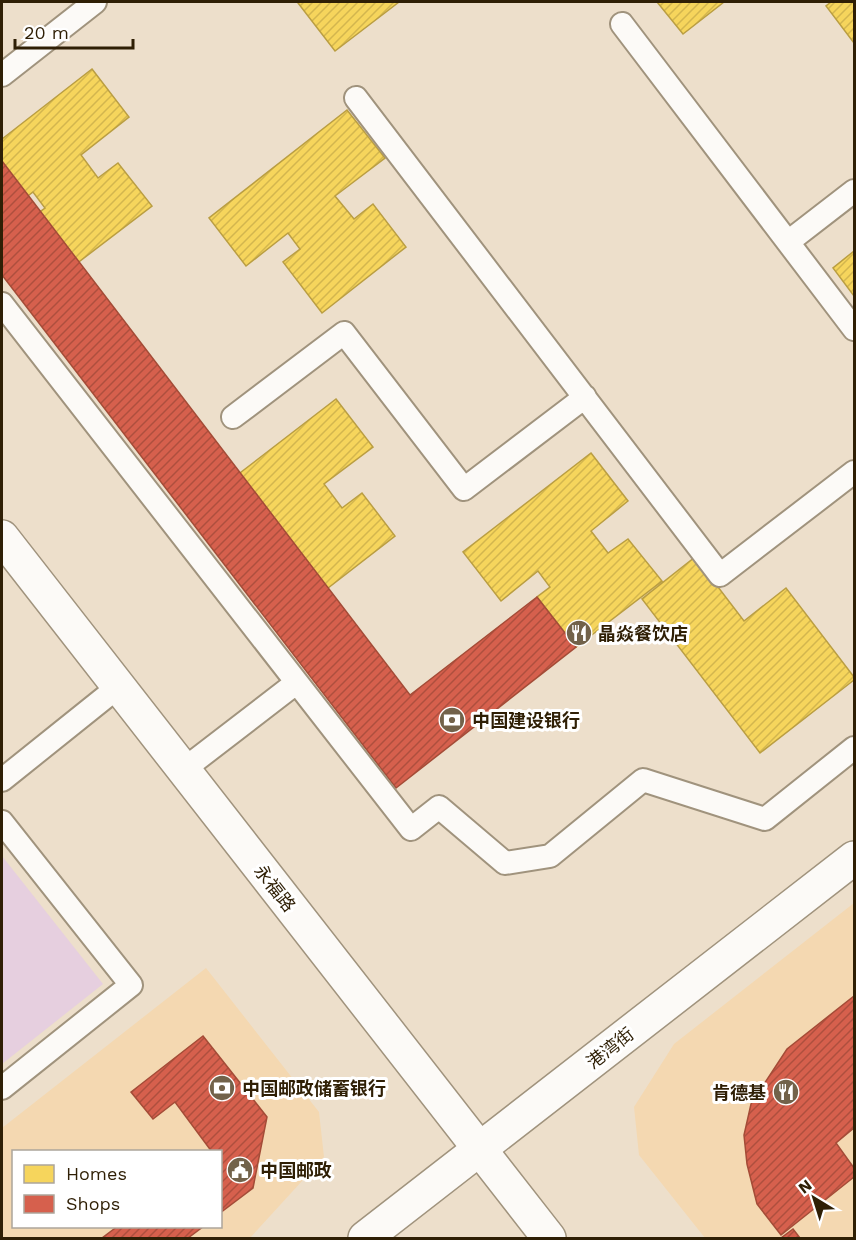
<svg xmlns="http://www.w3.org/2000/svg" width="856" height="1240" viewBox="0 0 856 1240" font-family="'Work Sans','Noto Sans SC',sans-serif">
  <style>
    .built { fill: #f4d8b1; fill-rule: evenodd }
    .grass { fill: #e6cfdf }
    .homes { fill: url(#homes-hatch); stroke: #ba9e42; stroke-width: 1.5 }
    .shops { fill: url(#shops-hatch); stroke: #a44c37; stroke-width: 1.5 }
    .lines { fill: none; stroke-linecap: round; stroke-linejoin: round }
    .lane-casing { stroke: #a0937d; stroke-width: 26 }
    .street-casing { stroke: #a0937d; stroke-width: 36 }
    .secondary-casing { stroke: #a0937d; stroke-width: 36 }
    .lane { stroke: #fcfaf7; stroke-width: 22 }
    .street { stroke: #fcfaf7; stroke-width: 33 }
    .secondary { stroke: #fcfaf7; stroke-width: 33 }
    .labels { text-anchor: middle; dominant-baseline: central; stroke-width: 6; stroke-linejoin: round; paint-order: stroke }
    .poi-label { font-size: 18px; font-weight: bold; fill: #2f1f05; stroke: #fff; text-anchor: start }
    .street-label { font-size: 18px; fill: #2f1f05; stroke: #fff }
  </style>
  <defs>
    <pattern id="homes-hatch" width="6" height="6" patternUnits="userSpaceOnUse" patternTransform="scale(1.5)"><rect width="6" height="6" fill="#f6d55c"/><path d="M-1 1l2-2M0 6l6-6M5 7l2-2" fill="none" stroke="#d3b64e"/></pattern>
    <pattern id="shops-hatch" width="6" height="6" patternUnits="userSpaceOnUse" patternTransform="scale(1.5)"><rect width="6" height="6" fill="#d6604d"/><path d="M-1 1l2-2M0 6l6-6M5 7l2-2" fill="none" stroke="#ae4f3e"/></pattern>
  </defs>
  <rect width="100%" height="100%" fill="#eddfcb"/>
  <path class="built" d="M854,903V1238H705L639,1155L634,1107L674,1044Z
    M206,968L319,1112L324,1157L250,1238H2V1128ZM14,1152H220V1226H14Z"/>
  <path class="grass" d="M2,856L103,984L2,1064Z"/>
  <path class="homes" d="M300,2H399L335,51L298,3Z
    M657,2H724L683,34Z
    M831,2H854V43L826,6Z
    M92,69L129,117L81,155L98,178L118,163L152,206L67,271L27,221L45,208L33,192L2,216V139Z
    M347,110L385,158L335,196L354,219L373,204L406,247L322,313L283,262L300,249L288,233L246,266L209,218Z
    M854,251V296L833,268Z
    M336,399L373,447L324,484L342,508L362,493L395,536L310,602L271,551L288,538L276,522L234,555L197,506Z
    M591,453L628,501L591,531L608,553L628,539L662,581L576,647L537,597L550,587L538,571L501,601L463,552Z
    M695,557L744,621L786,588L854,677V680L760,753L642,599Z"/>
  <path class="shops" d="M2,161L410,695L537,597L576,647L396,788L2,275Z
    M854,996V1128L836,1143L854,1168V1177L781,1235L757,1204L747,1164L744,1135L751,1104L787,1049Z
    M203,1036L267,1117L253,1188L220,1213V1152H212L175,1102L153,1119L131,1092Z
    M118,1226H204L188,1238H102Z
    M793,1229L800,1238H781Z"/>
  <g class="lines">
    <g class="lane-casing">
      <path id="lane" d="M622,24L854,329
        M2,75L95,2
        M356,98L720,575L854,472
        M788,242L854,191
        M2,304L411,829L439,807L505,863L550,856L643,780L765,819L854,748
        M233,417L344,333L464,489L585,397
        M183,770L296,683
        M2,780L118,687
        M2,822L131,985L2,1088"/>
    </g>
    <g class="street-casing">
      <path id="street" d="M365,1238L854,858"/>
    </g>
    <g class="secondary-casing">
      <path id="secondary" d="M2,537L549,1238"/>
    </g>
    <use href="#lane" class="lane"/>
    <use href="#street" class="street"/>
    <use href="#secondary" class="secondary"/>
  </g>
  <defs>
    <g id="restaurant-disc" transform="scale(1.35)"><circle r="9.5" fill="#72624a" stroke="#fff"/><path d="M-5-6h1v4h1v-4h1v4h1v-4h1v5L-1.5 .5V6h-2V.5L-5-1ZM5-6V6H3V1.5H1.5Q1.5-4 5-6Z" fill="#fff"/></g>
    <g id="bank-disc" transform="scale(1.35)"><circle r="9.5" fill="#72624a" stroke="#fff"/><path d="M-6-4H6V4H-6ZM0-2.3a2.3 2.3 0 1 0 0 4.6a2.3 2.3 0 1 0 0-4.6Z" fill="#fff"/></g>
    <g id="civic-disc" transform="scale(1.35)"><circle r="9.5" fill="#72624a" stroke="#fff"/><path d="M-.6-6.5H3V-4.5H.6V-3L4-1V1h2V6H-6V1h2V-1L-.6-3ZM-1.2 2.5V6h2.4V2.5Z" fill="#fff"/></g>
  </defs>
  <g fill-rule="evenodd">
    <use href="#restaurant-disc" x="579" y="633"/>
    <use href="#bank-disc" x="452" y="720"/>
    <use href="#bank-disc" x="222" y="1088"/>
    <use href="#restaurant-disc" x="786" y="1092"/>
    <use href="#civic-disc" x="240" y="1170"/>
  </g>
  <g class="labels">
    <g class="poi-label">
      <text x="598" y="633">晶焱餐饮店</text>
      <text x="472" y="720">中国建设银行</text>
      <text x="242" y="1088">中国邮政储蓄银行</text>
      <text x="766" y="1092" text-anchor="end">肯德基</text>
      <text x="260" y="1170">中国邮政</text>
    </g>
    <g class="street-label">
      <text transform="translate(275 888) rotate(52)">永福路</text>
      <text transform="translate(610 1048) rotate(-38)">港湾街</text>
    </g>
  </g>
  <rect width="856" height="1240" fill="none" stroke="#2f1f05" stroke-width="6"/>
  <rect x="12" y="1150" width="210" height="78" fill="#ffffff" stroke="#aca59b" stroke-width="1.5"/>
  <rect x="24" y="1165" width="30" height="18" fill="#f6d55c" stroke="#aca59b" stroke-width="1.5"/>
  <text x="66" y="1180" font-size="18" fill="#2f1f05">Homes</text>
  <rect x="24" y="1195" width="30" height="18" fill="#d6604d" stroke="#aca59b" stroke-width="1.5"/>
  <text x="66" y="1210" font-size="18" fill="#2f1f05">Shops</text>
  <g transform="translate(814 1198) rotate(322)" stroke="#ffffff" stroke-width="4.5" paint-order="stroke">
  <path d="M0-4.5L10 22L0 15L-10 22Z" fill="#2f1f05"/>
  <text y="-9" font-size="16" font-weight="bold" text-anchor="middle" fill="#2f1f05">N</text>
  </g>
  <path d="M15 39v9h118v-9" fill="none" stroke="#2f1f05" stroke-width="3"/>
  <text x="24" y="39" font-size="18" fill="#2f1f05" stroke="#ffffff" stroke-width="4.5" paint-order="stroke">20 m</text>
</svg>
